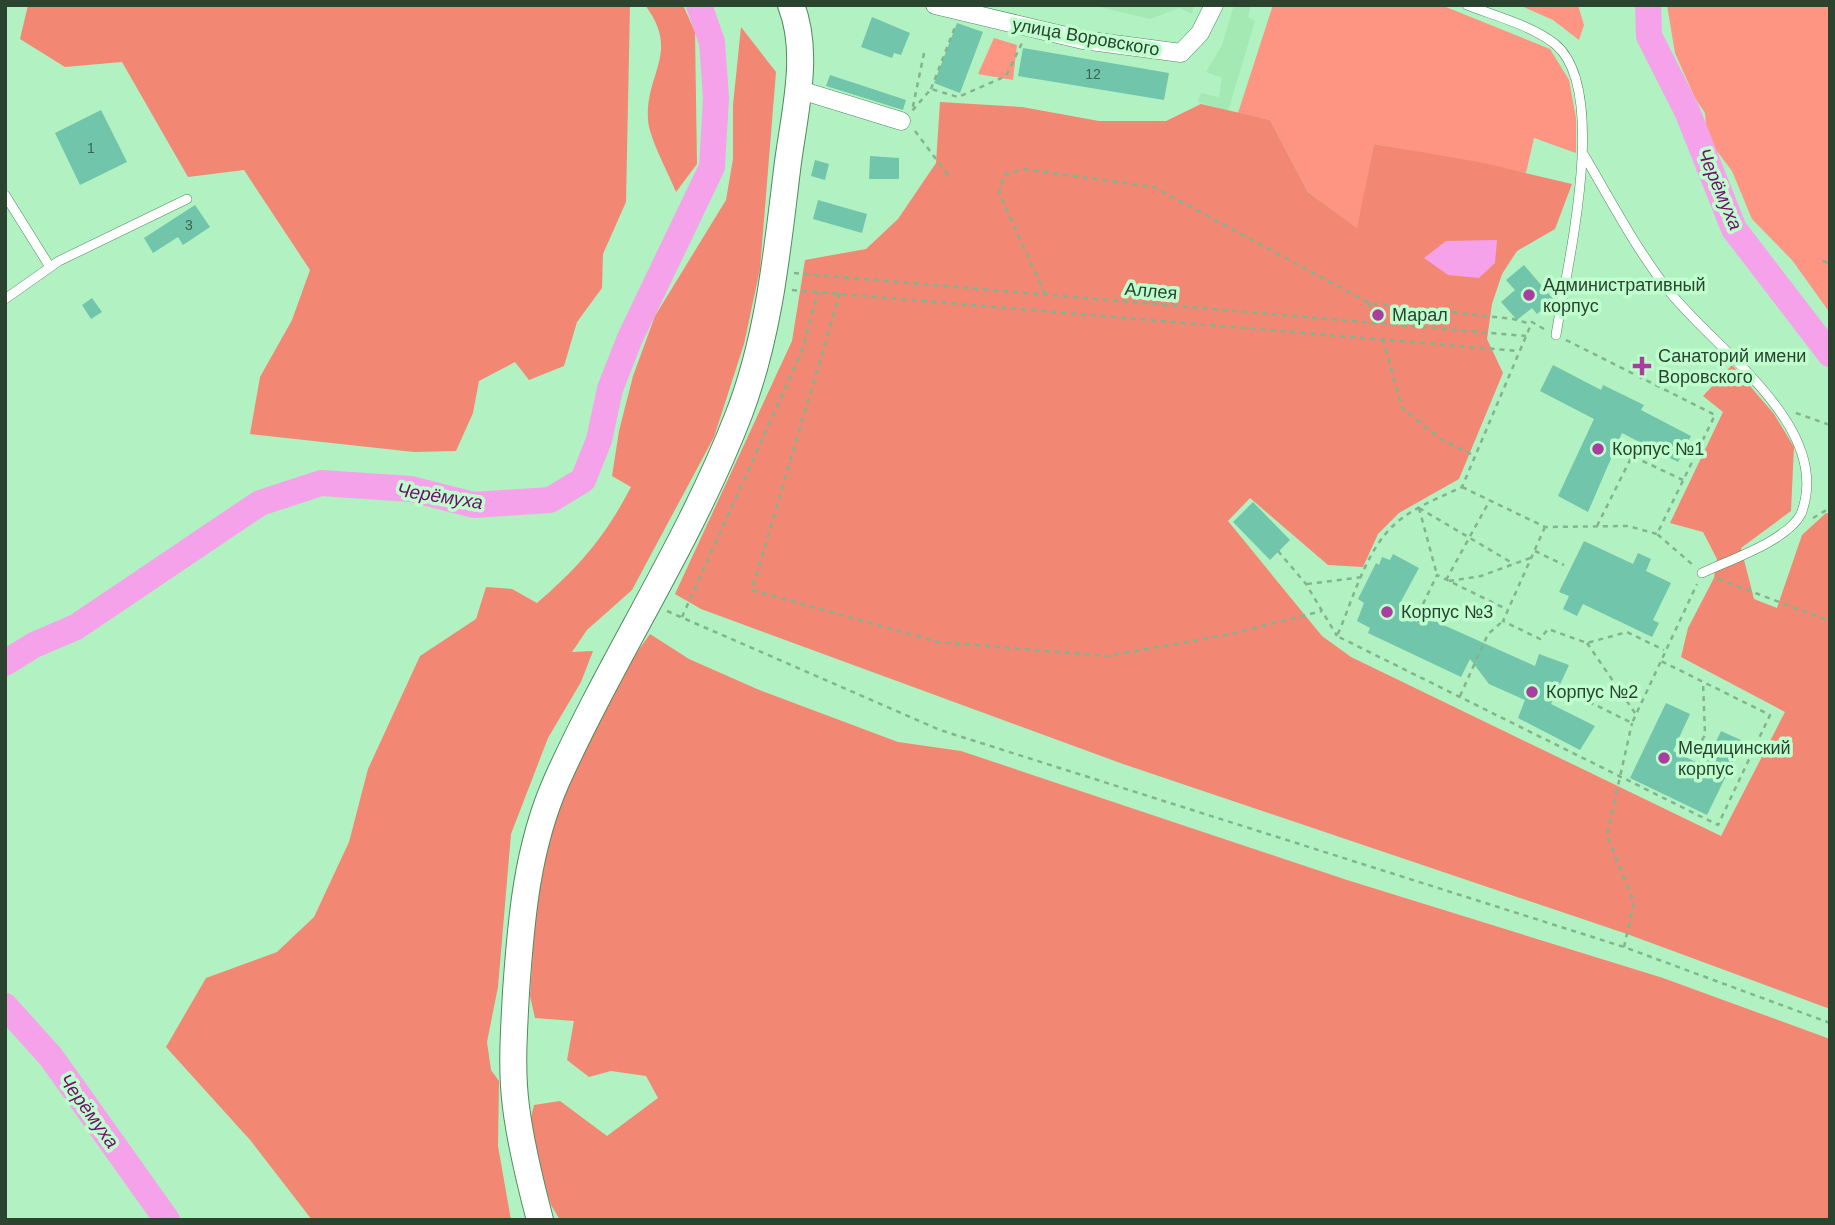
<svg xmlns="http://www.w3.org/2000/svg" width="1835" height="1225" viewBox="0 0 1835 1225" font-family="Arial,sans-serif">
  <style>
    .built { fill: #a4e9b3 }
    .green { fill: #fd9582 }
    .forest { fill: #f28874 }
    .water { fill: #f5a2ea }
    .lines { fill: none; stroke-linecap: round; stroke-linejoin: round }
    .river { stroke: #f5a2ea; stroke-width: 26 }
    .building { fill: #71c5ab }
    .service-casing { stroke: #4f8a5f; stroke-width: 10 }
    .minor-casing { stroke: #4f8a5f; stroke-width: 19 }
    .secondary-casing { stroke: #4f8a5f; stroke-width: 28 }
    .path { stroke: #82b48e; stroke-width: 2.5; stroke-dasharray: 5 5; stroke-linecap: butt }
    .service { stroke: #fff; stroke-width: 9 }
    .minor { stroke: #fff; stroke-width: 18 }
    .secondary { stroke: #fff; stroke-width: 26 }
    .poi-dot { fill: #a93e9f; stroke: #bfffce; stroke-width: 2.5 }
    .labels { text-anchor: middle; dominant-baseline: central; stroke-width: 7; stroke-linejoin: round; paint-order: stroke }
    .number-label { font-size: 14px; fill: #3c644f }
    .street-label { font-size: 18px; fill: #2a4430; stroke: #bfffce }
    .poi-label { font-size: 18px; fill: #2a4430; stroke: #bfffce; text-anchor: start }
    .water-label { font-size: 19px; font-style: italic; fill: #710e6b; stroke: #bfffce }
  </style>
  <rect width="100%" height="100%" fill="#b2f1c1"/>
  <path class="built" d="M1092,5H1194L1192,14L1179,8L1150,19Z
    M1234,5H1251L1248,17L1255,21L1228,111L1198,102L1201,93L1219,97L1222,78L1206,72L1222,45Z"/>
  <path class="green" d="M1273,5H1441L1550,49L1569,80L1576,118V153L1534,138L1526,173L1374,144L1358,229L1308,192L1270,120L1238,113Z
    M1519,5H1578L1584,25L1579,40L1553,20Z
    M1667,5H1830V313L1792,260L1752,219L1732,171L1707,138L1705,113L1695,98L1675,53Z
    M994,38L1017,45L1013,80L978,74Z"/>
  <path class="forest" d="M28,5H630L626,202L603,254L602,288L577,322L564,366L529,380L515,362L479,381L473,413L456,451L414,452L250,434L260,377L292,320L310,270L244,170L188,177L122,62L65,67L20,39Z
    M645,5H683L695,32L697,164L676,192C669,174 649,138 648,120C645,72 681,53 645,5Z
    M741,27L776,72L760,269L744,344L714,437L632,590L587,630L572,652L593,651L581,682L548,738L511,834L498,987L487,1042L491,1070L499,1081L498,1146L511,1220H312L251,1141L166,1047L206,978L277,952L314,917L349,842L368,769L420,656L476,619L486,587L512,589L537,603C579,567 605,537 631,487L612,476L619,431L633,376L655,316L726,200L733,159V105Z
    M940,102L1022,107L1099,121H1166L1201,104L1270,120L1308,192L1357,228L1374,144L1479,162L1572,184L1555,229L1517,251L1502,274L1492,304L1487,339L1503,373L1459,479L1399,513L1378,534L1363,567L1328,565L1250,498L1228,521L1322,636L1351,657L1721,836L1785,712L1681,657L1688,628L1714,578L1717,559L1703,532L1670,523L1723,412L1703,396L1732,365L1774,414L1794,447L1791,511L1741,548L1754,599L1777,608L1802,535L1826,513L1830,514V1009L1627,934L1123,764L701,609L675,594L792,341L805,260L866,249L898,219L936,163Z
    M650,634L689,659L757,689L898,742L961,751L1347,880L1663,978L1830,1039V1220H560L551,1205L528,1130L534,1105L560,1101L607,1136L658,1098L646,1076L611,1071L589,1077L567,1060L574,1021L535,1018L530,996L537,889L560,798L609,691Z"/>
  <path class="water" d="M1497,240L1495,263L1479,278L1448,275L1424,258L1446,241Z"/>
  <g class="lines">
    <path class="river" d="M1648,5L1649,36L1687,111L1734,229L1830,354
      M5,663L34,645L76,627L260,503L321,483L411,489L474,505L550,500L583,480L599,440L610,389L630,338L712,167L716,98L712,42L699,5
      M5,1006L51,1057L167,1220"/>
  </g>
  <path class="building" d="M872,17L910,33L901,55L894,53L892,58L861,47Z
    M957,23L983,32L960,93L934,83Z
    M1023,48L1169,73L1164,100L1018,76Z
    M830,75L906,100L903,110L826,86Z
    M101,110L127,162L80,185L55,133Z
    M870,156L899,158V179H869Z
    M815,160L829,164L825,180L811,176Z
    M818,200L867,214L862,233L813,219Z
    M195,205L210,227L183,245L178,237L153,253L144,238Z
    M1524,265L1554,300L1537,314L1532,308L1517,320L1501,302L1515,290L1506,280Z
    M92,298L102,312L91,319L82,305Z
    M1553,365L1601,390L1603,385L1644,405L1641,410L1691,436L1678,462L1622,433L1588,512L1558,496L1594,419L1540,391Z
    M1253,502L1290,540L1270,560L1233,522Z
    M1584,541L1633,564L1638,553L1651,559L1646,571L1671,583L1653,620L1659,623L1652,637L1583,604L1577,616L1563,609L1569,596L1559,592Z
    M1393,554L1419,568L1399,605L1535,666L1539,654L1569,665L1551,704L1595,726L1580,750L1518,718L1525,700L1489,684L1470,659L1461,677L1368,633L1370,628L1357,621L1364,603L1358,599L1376,563L1379,565L1382,557L1390,560Z
    M1666,703L1690,714L1673,751L1704,766L1721,731L1743,741L1707,815L1630,778Z"/>
  <g class="lines">
    <g class="service-casing">
      <path id="service" d="M1467,5C1495,16 1531,25 1555,44C1611,90 1566,270 1556,335
        M1584,155C1611,201 1636,249 1669,291C1713,348 1835,427 1801,514C1787,541 1729,560 1702,573
        M5,195L50,267
        M5,299L59,261L187,199"/>
    </g>
    <g class="minor-casing">
      <path id="minor" d="M935,5L1083,40L1181,53L1200,33L1214,5
        M797,89L901,121"/>
    </g>
    <g class="secondary-casing">
      <path id="secondary" d="M540,1220C530,1182 521,1146 516,1107C511,1069 514,1031 516,992C521,920 527,847 557,780C613,656 690,541 739,414C769,336 777,252 787,170C793,118 811,55 791,5"/>
    </g>
    <path class="path" d="M924,53L912,111L931,89L958,97L1006,76L1022,43
      M931,89L955,27
      M915,131L948,175
      M1823,261L1830,264
      M794,273L1526,336
      M792,290L1518,351
      M840,293L752,590L938,642L1108,656L1231,634L1322,611
      M1045,294L999,193L1004,175L1023,169L1154,187L1369,303L1513,319L1531,324
      M1369,303L1373,322
      M1390,305L1393,324
      M1544,329L1532,322L1462,487C1439,498 1414,507 1395,524C1365,551 1353,600 1337,636L1718,825L1770,715L1661,661
      M1383,339L1402,408L1441,439L1475,456
      M1566,340L1715,415L1657,534L1693,565
      M1796,413L1830,425
      M1462,487L1545,527L1628,526L1657,534
      M1419,508L1514,564
      M1419,508L1437,575
      M1813,518L1830,508
      M1597,526L1632,456L1683,480
      M1545,527L1503,621L1540,639L1548,629L1587,643L1627,632L1664,650
      M1278,551L1306,584L1337,636
      M1535,551L1564,565
      M1718,579L1830,621
      M1446,580L1490,500
      M1449,581L1481,576L1530,558
      M1307,584L1363,577
      M1423,604L1437,575L1508,610
      M667,611L940,730L1624,947L1830,1023
      M682,617L802,351L818,292
      M1587,643L1635,713
      M1571,693L1632,723L1697,584
      M1460,696L1488,634L1503,621
      M1697,749L1705,735L1703,682
      M1624,947L1634,903L1607,835L1632,723"/>
    <use href="#service" class="service"/>
    <use href="#minor" class="minor"/>
    <use href="#secondary" class="secondary"/>
  </g>
  <g class="poi-dot">
    <circle cx="1529" cy="295" r="7"/>
    <circle cx="1378" cy="315" r="7"/>
    <path d="M1638.5 355.5h7v7h7v7h-7v7h-7v-7h-7v-7h7z"/>
    <circle cx="1598" cy="449" r="7"/>
    <circle cx="1387" cy="612" r="7"/>
    <circle cx="1532" cy="692" r="7"/>
    <circle cx="1664" cy="758" r="7"/>
  </g>
  <g class="labels">
    <g class="number-label">
      <text x="1093" y="74">12</text>
      <text x="91" y="148">1</text>
      <text x="189" y="225">3</text>
    </g>
    <g class="street-label">
      <text transform="translate(1086 37) rotate(10)">улица Воровского</text>
      <text transform="translate(1151 291) rotate(5)">Аллея</text>
    </g>
    <g class="poi-label">
      <text x="1543" y="285">Административный<tspan x="1543" dy="21">корпус</tspan></text>
      <text x="1392" y="315">Марал</text>
      <text x="1658" y="356">Санаторий имени<tspan x="1658" dy="21">Воровского</tspan></text>
      <text x="1612" y="449">Корпус №1</text>
      <text x="1401" y="612">Корпус №3</text>
      <text x="1546" y="692">Корпус №2</text>
      <text x="1678" y="748">Медицинский<tspan x="1678" dy="21">корпус</tspan></text>
    </g>
    <g class="water-label">
      <text transform="translate(1720 189) rotate(67)">Черёмуха</text>
      <text transform="translate(440 496) rotate(9)">Черёмуха</text>
      <text transform="translate(89 1111) rotate(54)">Черёмуха</text>
    </g>
  </g>
  <rect width="1835" height="1225" fill="none" stroke="#2a4430" stroke-width="14"/>
</svg>
